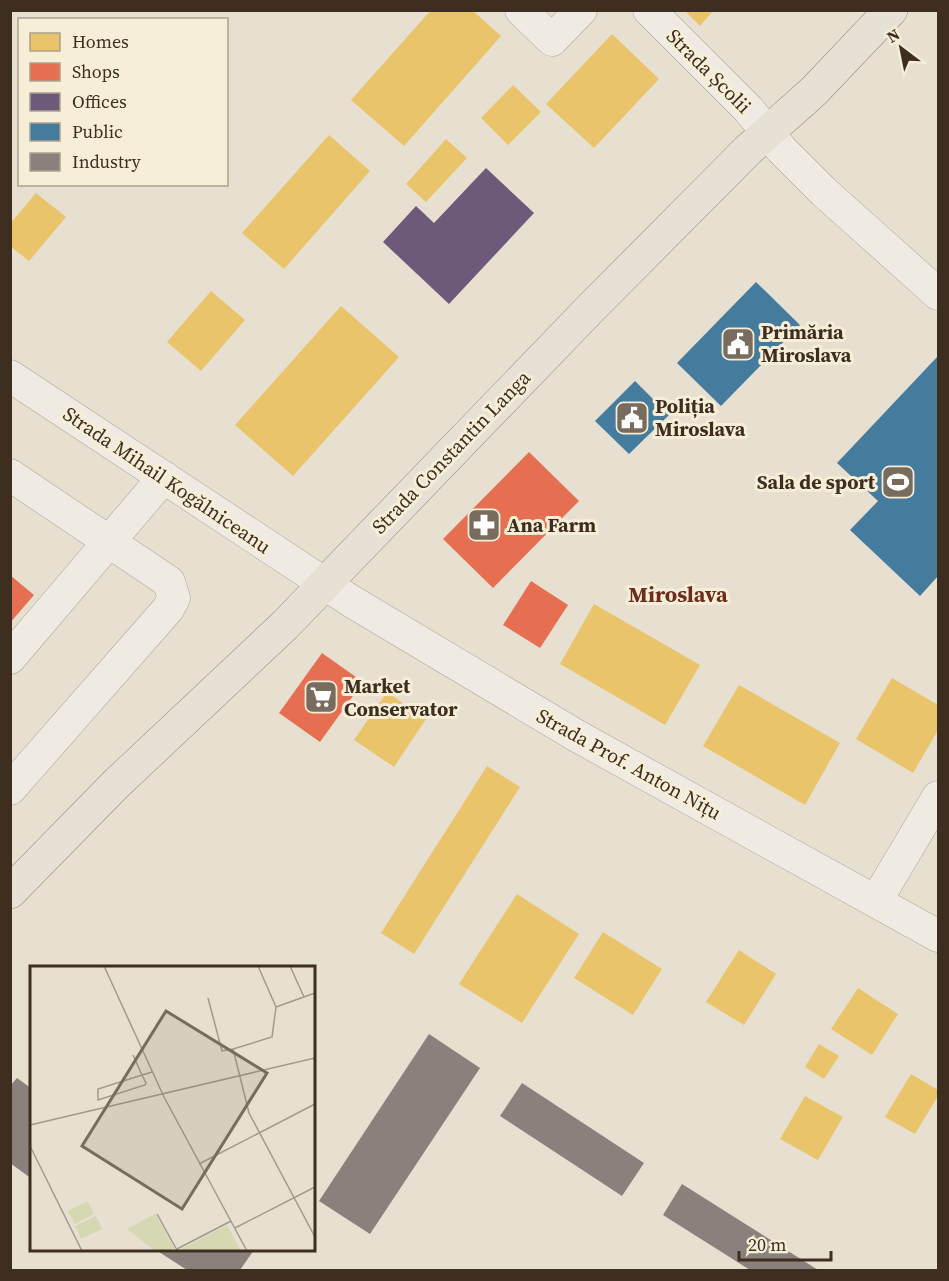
<svg xmlns="http://www.w3.org/2000/svg" width="949" height="1281" viewBox="0 0 949 1281" font-family="'Source Serif 4',serif">
  <style>
    .homes { fill: #e9c46a }
    .shops { fill: #e76f51 }
    .offices { fill: #6d597a }
    .public { fill: #457b9d }
    .industry { fill: #8a817c }
    .lines { fill: none; stroke-linecap: round; stroke-linejoin: round }
    .minor-casing { stroke: #ada599; stroke-width: 33 }
    .major-casing { stroke: #928b80; stroke-width: 34 }
    .minor { stroke: #efebe3; stroke-width: 32 }
    .major { stroke: #e6e1d4; stroke-width: 33 }
    .labels { text-anchor: middle; dominant-baseline: central; stroke-width: 6; stroke-linejoin: round; paint-order: stroke }
    .street-label { font-size: 20px; fill: #3d2e20; stroke: #f7eed8 }
    .poi-label { font-size: 20px; font-weight: bold; fill: #3d2e20; stroke: #f7eed8; text-anchor: start }
    .quarter-label { font-size: 22px; font-weight: bold; fill: #6b2e1e; stroke: #f7eed8 }
    .inset-road { fill: none; stroke: #a3998a; stroke-width: 1.5 }
    .view { fill: #786c5e; fill-opacity: 0.15; stroke: #786c5e; stroke-width: 3 }
    .inset-edge { fill: none; stroke: #3d2e20; stroke-width: 3 }
  </style>
  <rect width="100%" height="100%" fill="#e7e0d1"/>
  <path class="homes" d="M431,10H472L501,36L404,146L351,100Z
    M684,10H714L700,26Z
    M612,34L659,79L594,148L546,104Z
    M513,85L541,112L508,145L481,118Z
    M329,135L370,171L284,269L242,233Z
    M446,139L467,158L426,202L406,184Z
    M36,193L66,217L29,261L10,246V224Z
    M211,291L245,320L201,371L167,342Z
    M341,306L399,357L293,476L235,425Z
    M594,604L700,665L665,725L560,664Z
    M892,678L938,705V730L913,773L856,739Z
    M739,685L840,743L805,805L703,746Z
    M387,692L426,719L394,767L354,740Z
    M487,766L520,787L414,954L381,933Z
    M517,894L579,934L522,1023L459,984Z
    M603,932L662,969L633,1015L574,978Z
    M739,950L776,974L744,1025L706,1002Z
    M858,988L898,1014L872,1055L831,1029Z
    M819,1044L839,1056L824,1079L805,1067Z
    M911,1074L938,1090V1096L915,1134L885,1117Z
    M805,1096L843,1117L818,1160L780,1139Z"/>
  <path class="shops" d="M529,452L579,501L493,588L443,539Z
    M10,575L34,595L10,623Z
    M531,581L568,605L540,648L503,625Z
    M322,653L363,682L320,742L279,713Z"/>
  <path class="offices" d="M486,168L534,213L449,304L383,242L416,206L434,223Z"/>
  <path class="public" d="M756,282L800,325L721,406L677,363Z
    M938,356V576L920,596L850,530L878,501L837,463Z
    M635,381L669,415L629,454L595,421Z"/>
  <path class="industry" d="M429,1034L480,1068L370,1234L319,1201Z
    M17,1078L32,1089V1179L10,1163V1086Z
    M522,1083L644,1163L622,1196L500,1116Z
    M682,1184L818,1270H750L663,1215Z
    M156,1250H254L240,1270H187Z"/>
  <g class="lines">
    <g class="minor-casing">
      <path id="minor" d="M521,10L552,40L581,10
        M649,10L748,109L781,149L824,192L938,294
        M10,376L351,601L577,736L938,936
        M10,475L169,582L174,598L168,609L10,789
        M10,658L164,477
        M876,901L938,797"/>
    </g>
    <g class="major-casing">
      <path id="major" d="M10,892L116,784L285,625L589,310L748,150L814,91L891,10"/>
    </g>
    <use href="#minor" class="minor"/>
    <use href="#major" class="major"/>
  </g>
  <defs>
    <g id="civic-square" transform="scale(1.725)"><rect x="-9" y="-9" width="18" height="18" rx="4" fill="#786c5e" stroke="#f7eed8"/><path d="M-.6-6.5H3V-4.5H.6V-3L4-1V1h2V6H-6V1h2V-1L-.6-3ZM-1.2 2.5V6h2.4V2.5Z" fill="#fff"/></g>
    <g id="stadium-square" transform="scale(1.725)"><rect x="-9" y="-9" width="18" height="18" rx="4" fill="#786c5e" stroke="#f7eed8"/><path d="M0-5a6.5 5 0 1 0 0 10a6.5 5 0 1 0 0-10ZM-3.5-1.8h7v3.6h-7Z" fill="#fff"/></g>
    <g id="pharmacy-square" transform="scale(1.725)"><rect x="-9" y="-9" width="18" height="18" rx="4" fill="#786c5e" stroke="#f7eed8"/><path d="M-2-6h4v4h4v4h-4v4h-4v-4h-4v-4h4Z" fill="#fff"/></g>
    <g id="supermarket-square" transform="scale(1.725)"><rect x="-9" y="-9" width="18" height="18" rx="4" fill="#786c5e" stroke="#f7eed8"/><path d="M-6-5.5h2.5l.6 2H6L4.5 2H-2.5L-4.4-4H-6ZM-1.5 3.2a1.3 1.3 0 1 0 .1 0ZM3 3.2a1.3 1.3 0 1 0 .1 0Z" fill="#fff"/></g>
  </defs>
  <g fill-rule="evenodd">
    <use href="#civic-square" x="738" y="344"/>
    <use href="#civic-square" x="632" y="418"/>
    <use href="#stadium-square" x="898" y="482"/>
    <use href="#pharmacy-square" x="484" y="525"/>
    <use href="#supermarket-square" x="321" y="697"/>
  </g>
  <g class="labels">
    <g class="street-label">
      <text transform="translate(709 71) rotate(45)">Strada Școlii</text>
      <text transform="translate(451 452) rotate(-46)">Strada Constantin Langa</text>
      <text transform="translate(167 480) rotate(34)">Strada Mihail Kogălniceanu</text>
      <text transform="translate(629 764) rotate(29)">Strada Prof. Anton Nițu</text>
    </g>
    <g class="poi-label">
      <text x="761" y="332">Primăria<tspan x="761" dy="23">Miroslava</tspan></text>
      <text x="655" y="406">Poliția<tspan x="655" dy="23">Miroslava</tspan></text>
      <text x="875" y="482" text-anchor="end">Sala de sport</text>
      <text x="507" y="525">Ana Farm</text>
      <text x="344" y="686">Market<tspan x="344" dy="23">Conservator</tspan></text>
    </g>
    <g class="quarter-label">
      <text x="678" y="594">Miroslava</text>
    </g>
  </g>
  <g transform="translate(30 966)">
    <rect width="285" height="285" fill="#e7e0d1"/>
    <path d="M58,235L64,248L45,258L38,245ZM125,248L145,282L141,285H125L97,263ZM66,250L72,263L51,273L45,260ZM197,259L211,285H152L151,283Z" fill="#d6d7b3"/>
    <path class="inset-road" d="M74,0L134,131L217,285M228,0L246,41M260,0L274,31M178,32L192,85L203,83M246,41L242,71L203,83L219,147L285,271M246,41L285,27M103,89L112,109L116,117L115,119L68,134V123L112,109L122,106M0,159L285,92M0,180L52,285M169,198L285,138M127,248L147,284M205,262L285,221M147,283L201,255"/>
    <path class="view" d="M136,45L237,107L152,243L52,180Z"/>
    <rect width="285" height="285" class="inset-edge"/>
  </g>
  <rect width="949" height="1281" fill="none" stroke="#3d2e20" stroke-width="24"/>
  <rect x="18" y="18" width="210" height="168" fill="#f7eed8" stroke="#ada18e" stroke-width="1.5"/>
  <rect x="30" y="33" width="30" height="18" fill="#e9c46a" stroke="#ada18e" stroke-width="1.5"/>
  <text x="72" y="48" font-size="18" fill="#3d2e20">Homes</text>
  <rect x="30" y="63" width="30" height="18" fill="#e76f51" stroke="#ada18e" stroke-width="1.5"/>
  <text x="72" y="78" font-size="18" fill="#3d2e20">Shops</text>
  <rect x="30" y="93" width="30" height="18" fill="#6d597a" stroke="#ada18e" stroke-width="1.5"/>
  <text x="72" y="108" font-size="18" fill="#3d2e20">Offices</text>
  <rect x="30" y="123" width="30" height="18" fill="#457b9d" stroke="#ada18e" stroke-width="1.5"/>
  <text x="72" y="138" font-size="18" fill="#3d2e20">Public</text>
  <rect x="30" y="153" width="30" height="18" fill="#8a817c" stroke="#ada18e" stroke-width="1.5"/>
  <text x="72" y="168" font-size="18" fill="#3d2e20">Industry</text>
  <g transform="translate(901 48) rotate(328)" stroke="#f7eed8" stroke-width="4.5" paint-order="stroke">
  <path d="M0-4.5L10 22L0 15L-10 22Z" fill="#3d2e20"/>
  <text y="-9" font-size="16" font-weight="bold" text-anchor="middle" fill="#3d2e20">N</text>
  </g>
  <path d="M739 1251v9h92v-9" fill="none" stroke="#3d2e20" stroke-width="3"/>
  <text x="748" y="1251" font-size="18" fill="#3d2e20" stroke="#f7eed8" stroke-width="4.5" paint-order="stroke">20 m</text>
</svg>
